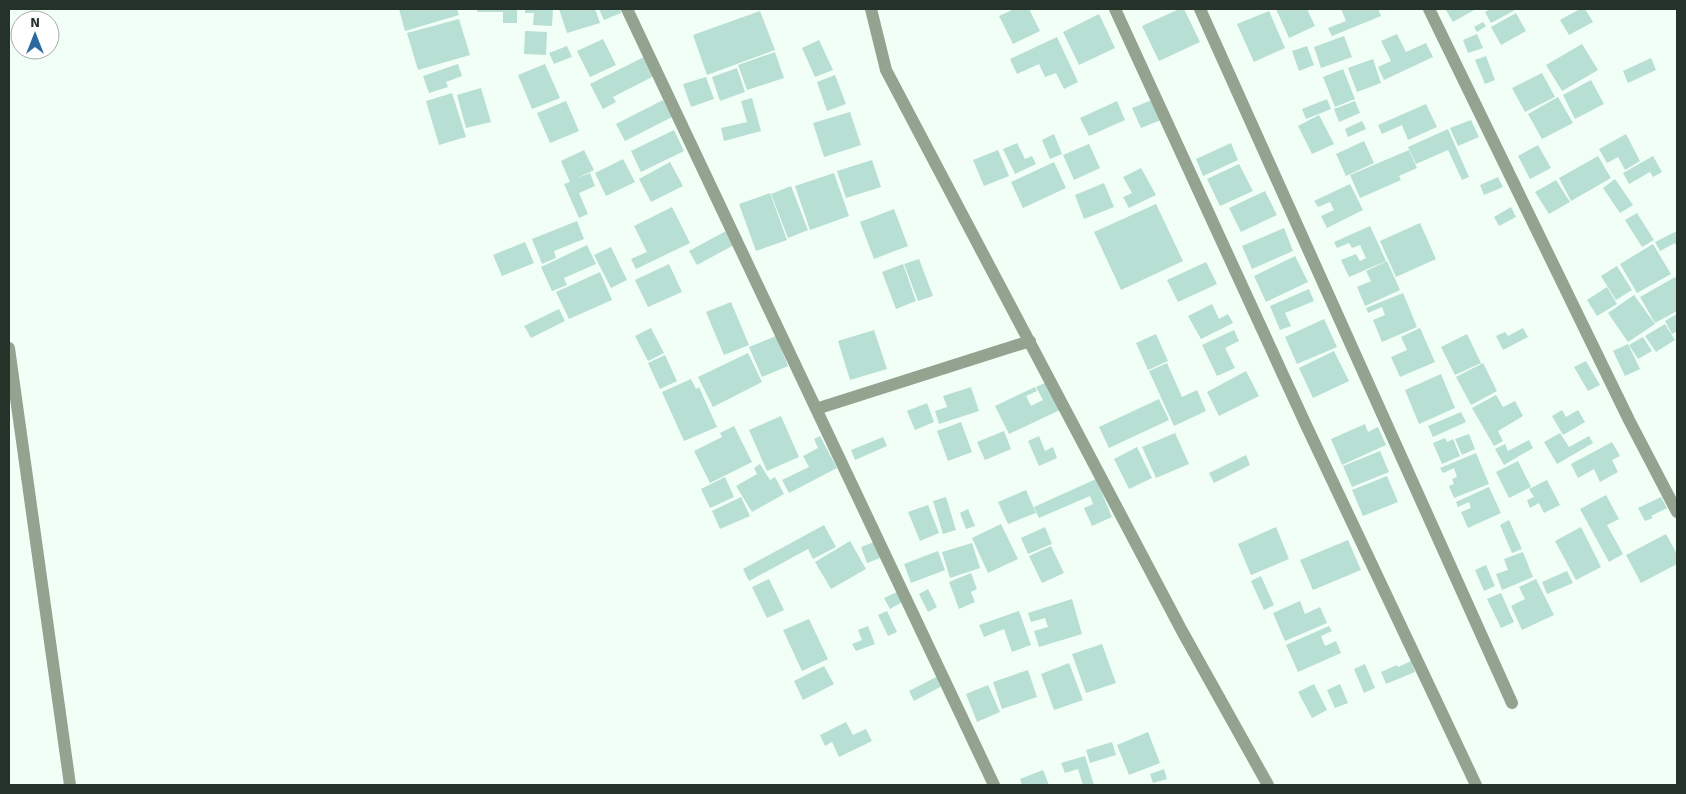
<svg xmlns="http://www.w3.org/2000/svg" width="1686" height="794" viewBox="0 0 1686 794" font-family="Signika,sans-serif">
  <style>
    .building { fill: #b8dfd4 }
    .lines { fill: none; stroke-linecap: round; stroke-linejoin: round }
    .minor { stroke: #94a390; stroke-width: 12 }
  </style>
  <rect width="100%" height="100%" fill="#f2fff6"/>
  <path class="building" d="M399,9H457L459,15L405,31Z
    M477,9H517V23H503V12H477Z
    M525,9H553L552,26L533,25L534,13H525Z
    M559,9H595L600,23L567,33Z
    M599,9H620L621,13L604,20Z
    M1014,9H1029L1040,31L1013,44L999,16Z
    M1179,9H1184L1200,42L1159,61L1142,26Z
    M1276,9H1307L1315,26L1289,38Z
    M1341,9H1378L1381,16L1332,36L1328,28L1346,21Z
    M1449,9H1476L1453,22L1446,10Z
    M1491,9H1517L1491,23L1485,12Z
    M1580,9H1585L1593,22L1569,35L1560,20Z
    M760,11L775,50L707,75L693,35Z
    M1269,11L1285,48L1254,62L1237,24Z
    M1516,13L1526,31L1501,45L1491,27Z
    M1099,14L1115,48L1079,65L1063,32Z
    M459,19L470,55L418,70L407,33Z
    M1483,22L1486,26L1477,32L1474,27Z
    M525,31L547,32L546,55L524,54Z
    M1397,34L1406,52L1426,43L1433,57L1384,80L1378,67L1391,61L1381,41Z
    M1477,34L1483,48L1468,53L1463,40Z
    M1344,36L1352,57L1321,68L1314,47Z
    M1057,37L1078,82L1064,89L1056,73L1045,77L1039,64L1017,74L1010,59Z
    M603,39L616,65L590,77L577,51Z
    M819,40L833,70L815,77L802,48Z
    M1582,44L1598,70L1562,91L1546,65Z
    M567,46L572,57L554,64L549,53Z
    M1307,46L1314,65L1299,71L1292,51Z
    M775,52L784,78L747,90L738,65Z
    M1486,56L1495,80L1485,84L1475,60Z
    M644,57L654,76L613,97L616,102L603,109L590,84Z
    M1651,58L1656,70L1628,83L1623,71Z
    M1373,59L1381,83L1357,92L1348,68Z
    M458,64L462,76L446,82L448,87L429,93L423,76Z
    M545,64L560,98L532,109L518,75Z
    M737,68L745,92L720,101L712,77Z
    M1343,69L1355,99L1335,107L1323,77Z
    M1542,73L1555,97L1525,112L1512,88Z
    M835,75L846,104L827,111L817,82Z
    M706,77L714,99L691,107L683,84Z
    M1591,80L1604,104L1575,119L1563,95Z
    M481,88L491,122L466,128L457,95Z
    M452,93L466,137L439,145L426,101Z
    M1558,97L1573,123L1542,139L1528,114Z
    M752,98L761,131L724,141L721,128L747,122L741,101Z
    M1327,99L1331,109L1306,119L1302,109Z
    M663,100L672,117L625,141L616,124Z
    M1152,100L1161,120L1141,128L1132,108Z
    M566,101L579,131L550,143L537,113Z
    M1117,101L1125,120L1089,136L1080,118Z
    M1355,101L1360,113L1339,122L1334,109Z
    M1426,104L1437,127L1408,140L1402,125L1382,134L1378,125Z
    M850,112L861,145L824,157L813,123Z
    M1319,115L1334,144L1312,154L1298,126Z
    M1471,120L1479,137L1458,146L1450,128Z
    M1362,121L1366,129L1348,137L1345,129Z
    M1448,129L1469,177L1462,180L1448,150L1416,164L1408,147Z
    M674,130L684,151L641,172L631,151Z
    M1054,134L1062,154L1050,159L1042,140Z
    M1626,134L1640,161L1625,170L1618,157L1607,163L1599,149Z
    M1364,141L1374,163L1346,176L1336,154Z
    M1017,143L1025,159L1032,156L1036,164L1015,174L1003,149Z
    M1231,143L1238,160L1203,176L1196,159Z
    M1089,144L1100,168L1074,180L1063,155Z
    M1538,145L1551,168L1530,179L1518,156Z
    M584,150L594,170L575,179L590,173L595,186L579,193L588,214L579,218L564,184L570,182L561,161Z
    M998,150L1009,176L984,186L973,160Z
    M1409,150L1417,168L1399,176L1401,180L1360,198L1350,175Z
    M1598,156L1611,178L1571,201L1559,178Z
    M1653,156L1662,172L1653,177L1650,172L1629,184L1623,173Z
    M623,159L635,182L606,196L595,173Z
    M872,160L881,187L846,198L837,171Z
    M670,162L683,186L651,202L639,179Z
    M1054,162L1066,188L1023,208L1011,182Z
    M1239,164L1253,191L1220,206L1207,179Z
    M1141,168L1156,195L1129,208L1123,197L1132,193L1123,177Z
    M834,173L849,216L810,230L795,186Z
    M1498,177L1503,187L1484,195L1480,185Z
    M1615,179L1633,205L1620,213L1603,188Z
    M1556,180L1570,202L1549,214L1535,192Z
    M1104,183L1114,207L1084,219L1075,195Z
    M1350,184L1363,210L1327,228L1321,216L1334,210L1330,202L1318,207L1314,201Z
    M791,186L808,230L788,238L771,194Z
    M1265,191L1277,215L1241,232L1229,208Z
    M770,193L787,240L756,251L739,204Z
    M1156,204L1183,261L1121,290L1094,232Z
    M672,207L690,243L636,269L631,259L647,252L634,226Z
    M1511,207L1516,217L1499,226L1494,217Z
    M894,209L908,246L874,259L860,222Z
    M1637,213L1654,240L1642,247L1625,220Z
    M577,221L584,239L554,251L556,258L542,264L532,239Z
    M1420,223L1436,259L1396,277L1380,241Z
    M1370,226L1386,261L1349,277L1341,260L1356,254L1360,261L1366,258L1360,245L1352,248L1349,243L1337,248L1334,242Z
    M1284,228L1293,251L1252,269L1242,246Z
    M726,231L734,245L697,265L689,251Z
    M1677,231V248L1675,243L1660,251L1655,242Z
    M525,242L534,263L502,276L493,255Z
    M1653,244L1671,274L1637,293L1620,264Z
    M587,245L596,264L564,278L567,285L552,291L541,267Z
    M611,247L627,280L611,288L594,255Z
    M1295,256L1308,282L1266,302L1254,276Z
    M919,259L933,296L918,301L904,264Z
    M1387,261L1400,290L1365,306L1357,287L1371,281L1366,271Z
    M1206,262L1217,284L1178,302L1167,280Z
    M669,264L682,292L648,307L635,280Z
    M903,264L916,301L896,309L882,272Z
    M1617,266L1632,290L1616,300L1601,276Z
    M600,272L612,300L569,319L556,292Z
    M1675,277L1677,280V311L1655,323L1640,297Z
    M1607,287L1617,304L1597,316L1587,300Z
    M1309,289L1314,301L1285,313L1291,326L1280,330L1270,306Z
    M1403,293L1417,327L1382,342L1373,320L1385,315L1382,307L1368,313L1366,308Z
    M1634,295L1655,324L1628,342L1608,313Z
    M731,302L749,345L724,355L706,312Z
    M1212,304L1219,319L1228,314L1233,323L1201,339L1188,316Z
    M559,309L565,321L531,338L524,326Z
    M1677,314V331L1672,334L1665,321Z
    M1324,319L1337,347L1297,364L1285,337Z
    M1665,324L1675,340L1656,352L1645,336Z
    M651,328L664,353L648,361L635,336Z
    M1420,328L1435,362L1400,377L1391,357L1407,350L1401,337Z
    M1523,328L1528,337L1503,350L1496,336L1505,332L1508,336Z
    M874,330L887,369L850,380L838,341Z
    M1234,330L1239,341L1225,348L1235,368L1217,376L1202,345Z
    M1156,334L1168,361L1148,370L1136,343Z
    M1467,334L1481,363L1455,375L1441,347Z
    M776,336L788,366L762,377L749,347Z
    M1643,337L1652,351L1638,359L1629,345Z
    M1628,344L1640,369L1625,376L1613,351Z
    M1334,351L1349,381L1313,398L1299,368Z
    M748,353L762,382L713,407L698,377Z
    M665,355L677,381L660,389L648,363Z
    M1586,361L1600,385L1588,391L1574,367Z
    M1167,363L1182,397L1197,390L1206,411L1174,426L1149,371Z
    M1483,363L1497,391L1471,405L1456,377Z
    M1246,371L1259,396L1219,416L1207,392Z
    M1441,374L1455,408L1419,424L1405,390Z
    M691,379L696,389L699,387L717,427L684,441L662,392Z
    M1047,382L1060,410L1009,434L995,406L1035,387L1037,391L1026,396L1031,406L1043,400L1036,387Z
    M971,387L979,411L939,424L935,411L947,407L943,396Z
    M1496,395L1503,407L1515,401L1523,416L1498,431L1503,441L1494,446L1472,408Z
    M1159,399L1169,420L1109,448L1099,427Z
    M927,403L934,422L915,430L907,411Z
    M1562,410L1566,417L1578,410L1585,422L1563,435L1552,416Z
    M1461,412L1466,422L1433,437L1428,426Z
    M781,416L799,457L767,471L749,430Z
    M961,422L972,452L948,461L937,431Z
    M1365,424L1368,432L1378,427L1386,445L1342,465L1331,439Z
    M734,426L752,462L710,483L694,451L722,437L720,433Z
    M1004,431L1011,449L985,460L977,442Z
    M1175,433L1189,464L1156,478L1142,447Z
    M1560,433L1569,447L1589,436L1593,443L1557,464L1544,442Z
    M1469,434L1475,449L1462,455L1455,439Z
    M820,436L837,468L789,493L782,480L809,467L803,456L818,448L814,439Z
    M1039,436L1045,451L1053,447L1057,458L1039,466L1028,441Z
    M883,437L887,446L855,460L851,450Z
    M1445,438L1447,442L1453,439L1460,456L1442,464L1433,443Z
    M1529,440L1533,448L1504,465L1495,449L1505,444L1508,451Z
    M1612,442L1620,456L1612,460L1618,472L1600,482L1594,469L1578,478L1571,464Z
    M1137,447L1152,478L1129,489L1114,459Z
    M1380,451L1389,472L1352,487L1343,466Z
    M1476,453L1489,484L1454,498L1449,486L1454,484L1452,479L1457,477L1454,468L1443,473L1440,468Z
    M1246,455L1250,465L1214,483L1209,473Z
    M1518,461L1531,487L1509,498L1496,472Z
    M760,464L770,480L775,477L784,494L752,512L736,486L757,474L754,468Z
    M1387,476L1398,502L1363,516L1352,490Z
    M725,477L734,497L710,508L701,489Z
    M1096,479L1112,517L1092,526L1084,508L1093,504L1090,496L1039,518L1034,507Z
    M1547,480L1560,505L1544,513L1539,503L1530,508L1527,500L1534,497L1529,489Z
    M1489,487L1501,513L1468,528L1461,512L1471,508L1469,502L1458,507L1456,502Z
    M1026,490L1036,513L1008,524L998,502Z
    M1606,495L1619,519L1607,525L1623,554L1609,562L1580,509Z
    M741,497L750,516L720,529L712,511Z
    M946,497L956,530L943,534L933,501Z
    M1661,497L1667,508L1651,516L1653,518L1645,521L1638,508Z
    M928,505L939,533L920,541L908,512Z
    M968,509L975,526L966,529L960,513Z
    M1509,520L1522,549L1512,553L1500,525Z
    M1001,524L1018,559L988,573L972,538Z
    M824,525L836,547L813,559L808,549L749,581L743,569Z
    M1045,527L1052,544L1028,554L1021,538Z
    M1276,527L1289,559L1251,575L1238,544Z
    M1581,527L1601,567L1576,580L1555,541Z
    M1666,534L1677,554V564L1641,583L1626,555Z
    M1348,540L1361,570L1313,590L1300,560Z
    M850,541L866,569L831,589L815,562Z
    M874,542L880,558L867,563L861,547Z
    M972,543L980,568L950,578L942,552Z
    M1051,546L1064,573L1042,583L1029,556Z
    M938,551L945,570L911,583L904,564Z
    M1523,552L1533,577L1502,590L1496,574L1508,570L1504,559Z
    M1486,565L1495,586L1484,591L1475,570Z
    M1567,571L1573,583L1547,594L1542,582Z
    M971,573L977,589L971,592L975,602L959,609L949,582Z
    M1261,576L1274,605L1264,610L1251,581Z
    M769,579L784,610L767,618L752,587Z
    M1536,579L1554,615L1522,630L1511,606L1525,599L1519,587Z
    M928,589L937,607L928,612L919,594Z
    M899,591L904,601L890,609L884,598Z
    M1501,593L1514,622L1501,628L1487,599Z
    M1072,599L1082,634L1039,647L1034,631L1048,627L1045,618L1031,622L1028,613Z
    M1300,601L1305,614L1320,607L1327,623L1285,641L1273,613Z
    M887,611L897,632L888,636L878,615Z
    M1019,611L1031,645L1012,652L1004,629L984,637L979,625Z
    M809,619L828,659L802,671L783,630Z
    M868,626L875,644L856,651L852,644L862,640L858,630Z
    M1329,626L1332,631L1321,636L1325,646L1336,641L1341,653L1298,672L1286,645Z
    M1102,644L1116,683L1086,693L1072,654Z
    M1411,661L1415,672L1386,684L1381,672L1397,665L1398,667Z
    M1069,663L1083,700L1054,710L1041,674Z
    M1365,664L1375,688L1364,693L1354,669Z
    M824,666L834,684L803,700L794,681Z
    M1028,670L1037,697L1002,709L993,682Z
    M938,676L944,685L914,701L909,691Z
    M1314,684L1327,710L1312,718L1298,692Z
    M1340,684L1348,703L1335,708L1327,690Z
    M988,685L1000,712L977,722L966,694Z
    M846,722L853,735L866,729L872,741L839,757L832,742L825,746L820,735Z
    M1148,732L1160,763L1129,775L1117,745Z
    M1112,742L1116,755L1090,763L1086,750Z
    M1085,756L1094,785H1083L1078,769L1065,773L1061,763Z
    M1164,769L1167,779L1153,783L1150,774Z
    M1043,770L1049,785H1022L1020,779Z"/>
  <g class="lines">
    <path class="minor" d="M627,9L994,785
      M871,9L886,70L1182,631L1268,785
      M1115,9L1306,425L1476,785
      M1200,9L1512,703
      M1429,9L1629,420L1677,512
      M9,348L70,785
      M816,409L1030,341"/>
  </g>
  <rect width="1686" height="794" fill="none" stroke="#25322a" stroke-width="20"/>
  <g transform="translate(35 35)"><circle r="24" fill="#ffffff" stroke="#a8adaa"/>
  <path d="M0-4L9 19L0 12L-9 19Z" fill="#2b6aa1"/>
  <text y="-8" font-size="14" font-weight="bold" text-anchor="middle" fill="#25322a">N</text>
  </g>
</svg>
